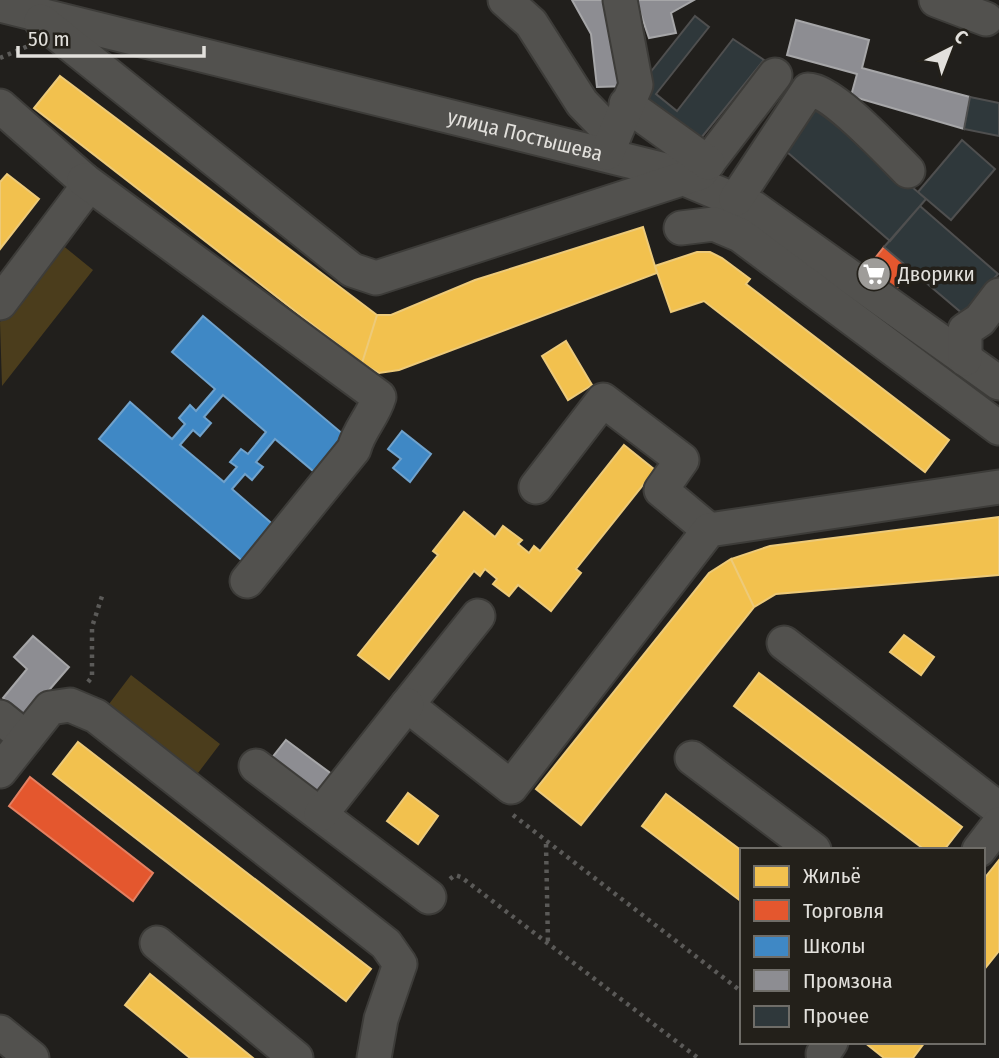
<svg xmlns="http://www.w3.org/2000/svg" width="999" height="1058" viewBox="0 0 999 1058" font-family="'Fira Sans Condensed',sans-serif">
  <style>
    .green { fill: #4b3d1c }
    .homes { fill: #f2c14e; stroke: #edca79; stroke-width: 2 }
    .shops { fill: #e4572e; stroke: #e38062; stroke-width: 2 }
    .schools { fill: #3f88c5; stroke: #70a2cc; stroke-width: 2; fill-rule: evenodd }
    .industry { fill: #8d8d92; stroke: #a6a6a8; stroke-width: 2 }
    .building { fill: #2f383b; stroke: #4f4f4f; stroke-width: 2 }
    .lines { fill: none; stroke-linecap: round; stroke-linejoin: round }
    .minor-casing { stroke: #3d3c39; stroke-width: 37 }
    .path { stroke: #5b5a58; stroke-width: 4.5; stroke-dasharray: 3.5 5; stroke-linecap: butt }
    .minor { stroke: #52514e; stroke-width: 33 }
    .labels { text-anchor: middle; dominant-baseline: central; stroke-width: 7; stroke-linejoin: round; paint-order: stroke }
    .street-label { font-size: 21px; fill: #e2e0dc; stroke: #23201a }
    .poi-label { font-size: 21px; fill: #e2e0dc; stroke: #23201a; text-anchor: start }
  </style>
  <rect width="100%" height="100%" fill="#211f1c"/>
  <path class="green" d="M61,244L93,270L2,386L0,322Z
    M131,675L220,744L195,777L106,708Z"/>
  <path class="homes" d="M60,76L377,315L362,363L34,108Z
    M7,174L39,199L0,249V182Z
    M643,227L657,273L399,370L379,373L362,363L377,315H391L475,280Z
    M697,252H710L722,258L750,279L746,284L949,440L925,472L704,301L671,312L655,266Z
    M566,341L592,385L568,400L542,356Z
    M624,445L655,470L576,569L581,573L551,611L518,585L509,596L493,584L497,579L485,569L480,576L474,571L389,679L358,655L438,555L433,551L464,512L495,537L503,526L522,540L518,544L529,553L534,546L540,551Z
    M999,517V575L776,594L754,607L731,559L770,546Z
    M731,559L754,607L581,825L536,789L709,573Z
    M904,635L934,657L921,675L890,652Z
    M759,673L962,827L944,850H925L734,706Z
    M78,742L371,969L346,1001L53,774Z
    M408,793L438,816L418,844L387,821Z
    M666,794L742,851V902L642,826Z
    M999,860V951L983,971V880Z
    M150,974L253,1058H190L125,1005Z
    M864,1042H925L913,1058H884Z"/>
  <path class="shops" d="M884,247L912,270L891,295L864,272Z
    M30,777L153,873L133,901L9,806Z"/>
  <path class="schools" d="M203,316L350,440L319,476L275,439L256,462L263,467L252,480L245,474L232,489L276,527L245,563L99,439L130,402L172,439L185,424L179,418L190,405L196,411L215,389L172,352ZM223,395L266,432L248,454L241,449L230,462L237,467L224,482L180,445L193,430L200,436L211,423L204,417Z
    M402,431L431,454L410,482L393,468L401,459L388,449Z"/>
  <path class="industry" d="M572,0H611L629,86L597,87L591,34Z
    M636,0H694L671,13L676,33L649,38Z
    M796,20L869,40L862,68L970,97L964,129L851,96L857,74L787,55Z
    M33,636L69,667L25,718L3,698L27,669L14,657Z
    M286,740L333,775L314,799L267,764Z"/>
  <path class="building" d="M695,16L709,27L656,94L677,111L733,39L764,60L697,143L634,93Z
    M970,97L999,103V136L964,129Z
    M816,104L926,199L890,241L780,146Z
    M962,140L995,169L951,220L918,192Z
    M920,206L998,274L963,314L884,247Z"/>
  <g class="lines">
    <g class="minor-casing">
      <g id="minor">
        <path d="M505,0L531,23L582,103L614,136"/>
        <path d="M936,0L986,19"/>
        <path id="s1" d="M0,5L661,169L754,208L999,383"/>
        <path d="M41,21L352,270L376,278L700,173L775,75"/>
        <path d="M626,104L708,163"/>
        <path d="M0,106L84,180L85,190L0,303"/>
        <path d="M607,153L636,85L620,0"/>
        <path d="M84,180L379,397C373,417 359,429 354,449L247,581"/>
        <path d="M736,199L808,90C831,89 890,153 908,171"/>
        <path d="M681,228L714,224L740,235L999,428"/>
        <path d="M965,359V330L980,320L999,295"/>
        <path d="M536,487L603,400L682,460L661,490L709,530"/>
        <path d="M478,616L407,705L511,787L709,530L999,487"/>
        <path d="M784,643L999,809"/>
        <path d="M0,717L26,738"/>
        <path d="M692,758L814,850"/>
        <path d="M256,766L429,897"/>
        <path d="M0,771L50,708L70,705L96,716L386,944L400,964L381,1019L374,1058"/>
        <path d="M321,814L407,705"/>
        <path d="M979,850L999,824"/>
        <path d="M157,943L296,1058"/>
        <path d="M0,1032L32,1058"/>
        <path d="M823,1054L831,1042"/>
      </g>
    </g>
    <path class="path" d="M0,58L28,46
      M88,682L92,677V627L103,593
      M513,815L742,992
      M546,844L548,944
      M450,879L455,875L461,877L698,1058"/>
    <use href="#minor" class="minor"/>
  </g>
  <defs>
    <g id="supermarket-disc" transform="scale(1.75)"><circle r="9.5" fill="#9e9c99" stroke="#23201a"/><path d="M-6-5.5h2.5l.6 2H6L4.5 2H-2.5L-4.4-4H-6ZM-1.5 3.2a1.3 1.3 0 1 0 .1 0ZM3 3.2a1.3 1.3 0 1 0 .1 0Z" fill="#fff"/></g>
  </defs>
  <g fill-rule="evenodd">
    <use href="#supermarket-disc" x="874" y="274"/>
  </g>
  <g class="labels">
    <g class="street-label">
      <text stroke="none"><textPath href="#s1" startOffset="541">улица Постышева</textPath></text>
    </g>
    <g class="poi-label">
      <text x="898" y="274">Дворики</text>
    </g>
  </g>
  <rect x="740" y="848" width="245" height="196" fill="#23201a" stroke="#6f6d68" stroke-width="2"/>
  <rect x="754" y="866" width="35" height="21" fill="#f2c14e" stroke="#6f6d68" stroke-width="2"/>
  <text x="803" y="883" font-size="21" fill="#e2e0dc">Жильё</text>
  <rect x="754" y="900" width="35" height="21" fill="#e4572e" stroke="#6f6d68" stroke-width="2"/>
  <text x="803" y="918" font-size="21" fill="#e2e0dc">Торговля</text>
  <rect x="754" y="936" width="35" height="21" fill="#3f88c5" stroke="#6f6d68" stroke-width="2"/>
  <text x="803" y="953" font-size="21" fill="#e2e0dc">Школы</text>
  <rect x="754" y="970" width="35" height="21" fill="#8d8d92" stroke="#6f6d68" stroke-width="2"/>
  <text x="803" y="988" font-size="21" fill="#e2e0dc">Промзона</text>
  <rect x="754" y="1006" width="35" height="21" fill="#2f383b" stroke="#6f6d68" stroke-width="2"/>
  <text x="803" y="1023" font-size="21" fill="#e2e0dc">Прочее</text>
  <g transform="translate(950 49) rotate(42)" stroke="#23201a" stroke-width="5" paint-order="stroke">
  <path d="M0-5L12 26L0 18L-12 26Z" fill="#e2e0dc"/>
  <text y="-10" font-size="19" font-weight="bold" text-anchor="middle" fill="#e2e0dc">С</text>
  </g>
  <path d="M18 46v10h186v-10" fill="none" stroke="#e2e0dc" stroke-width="3.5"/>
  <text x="28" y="46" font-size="21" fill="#e2e0dc" stroke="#23201a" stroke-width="5" paint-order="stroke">50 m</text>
</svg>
